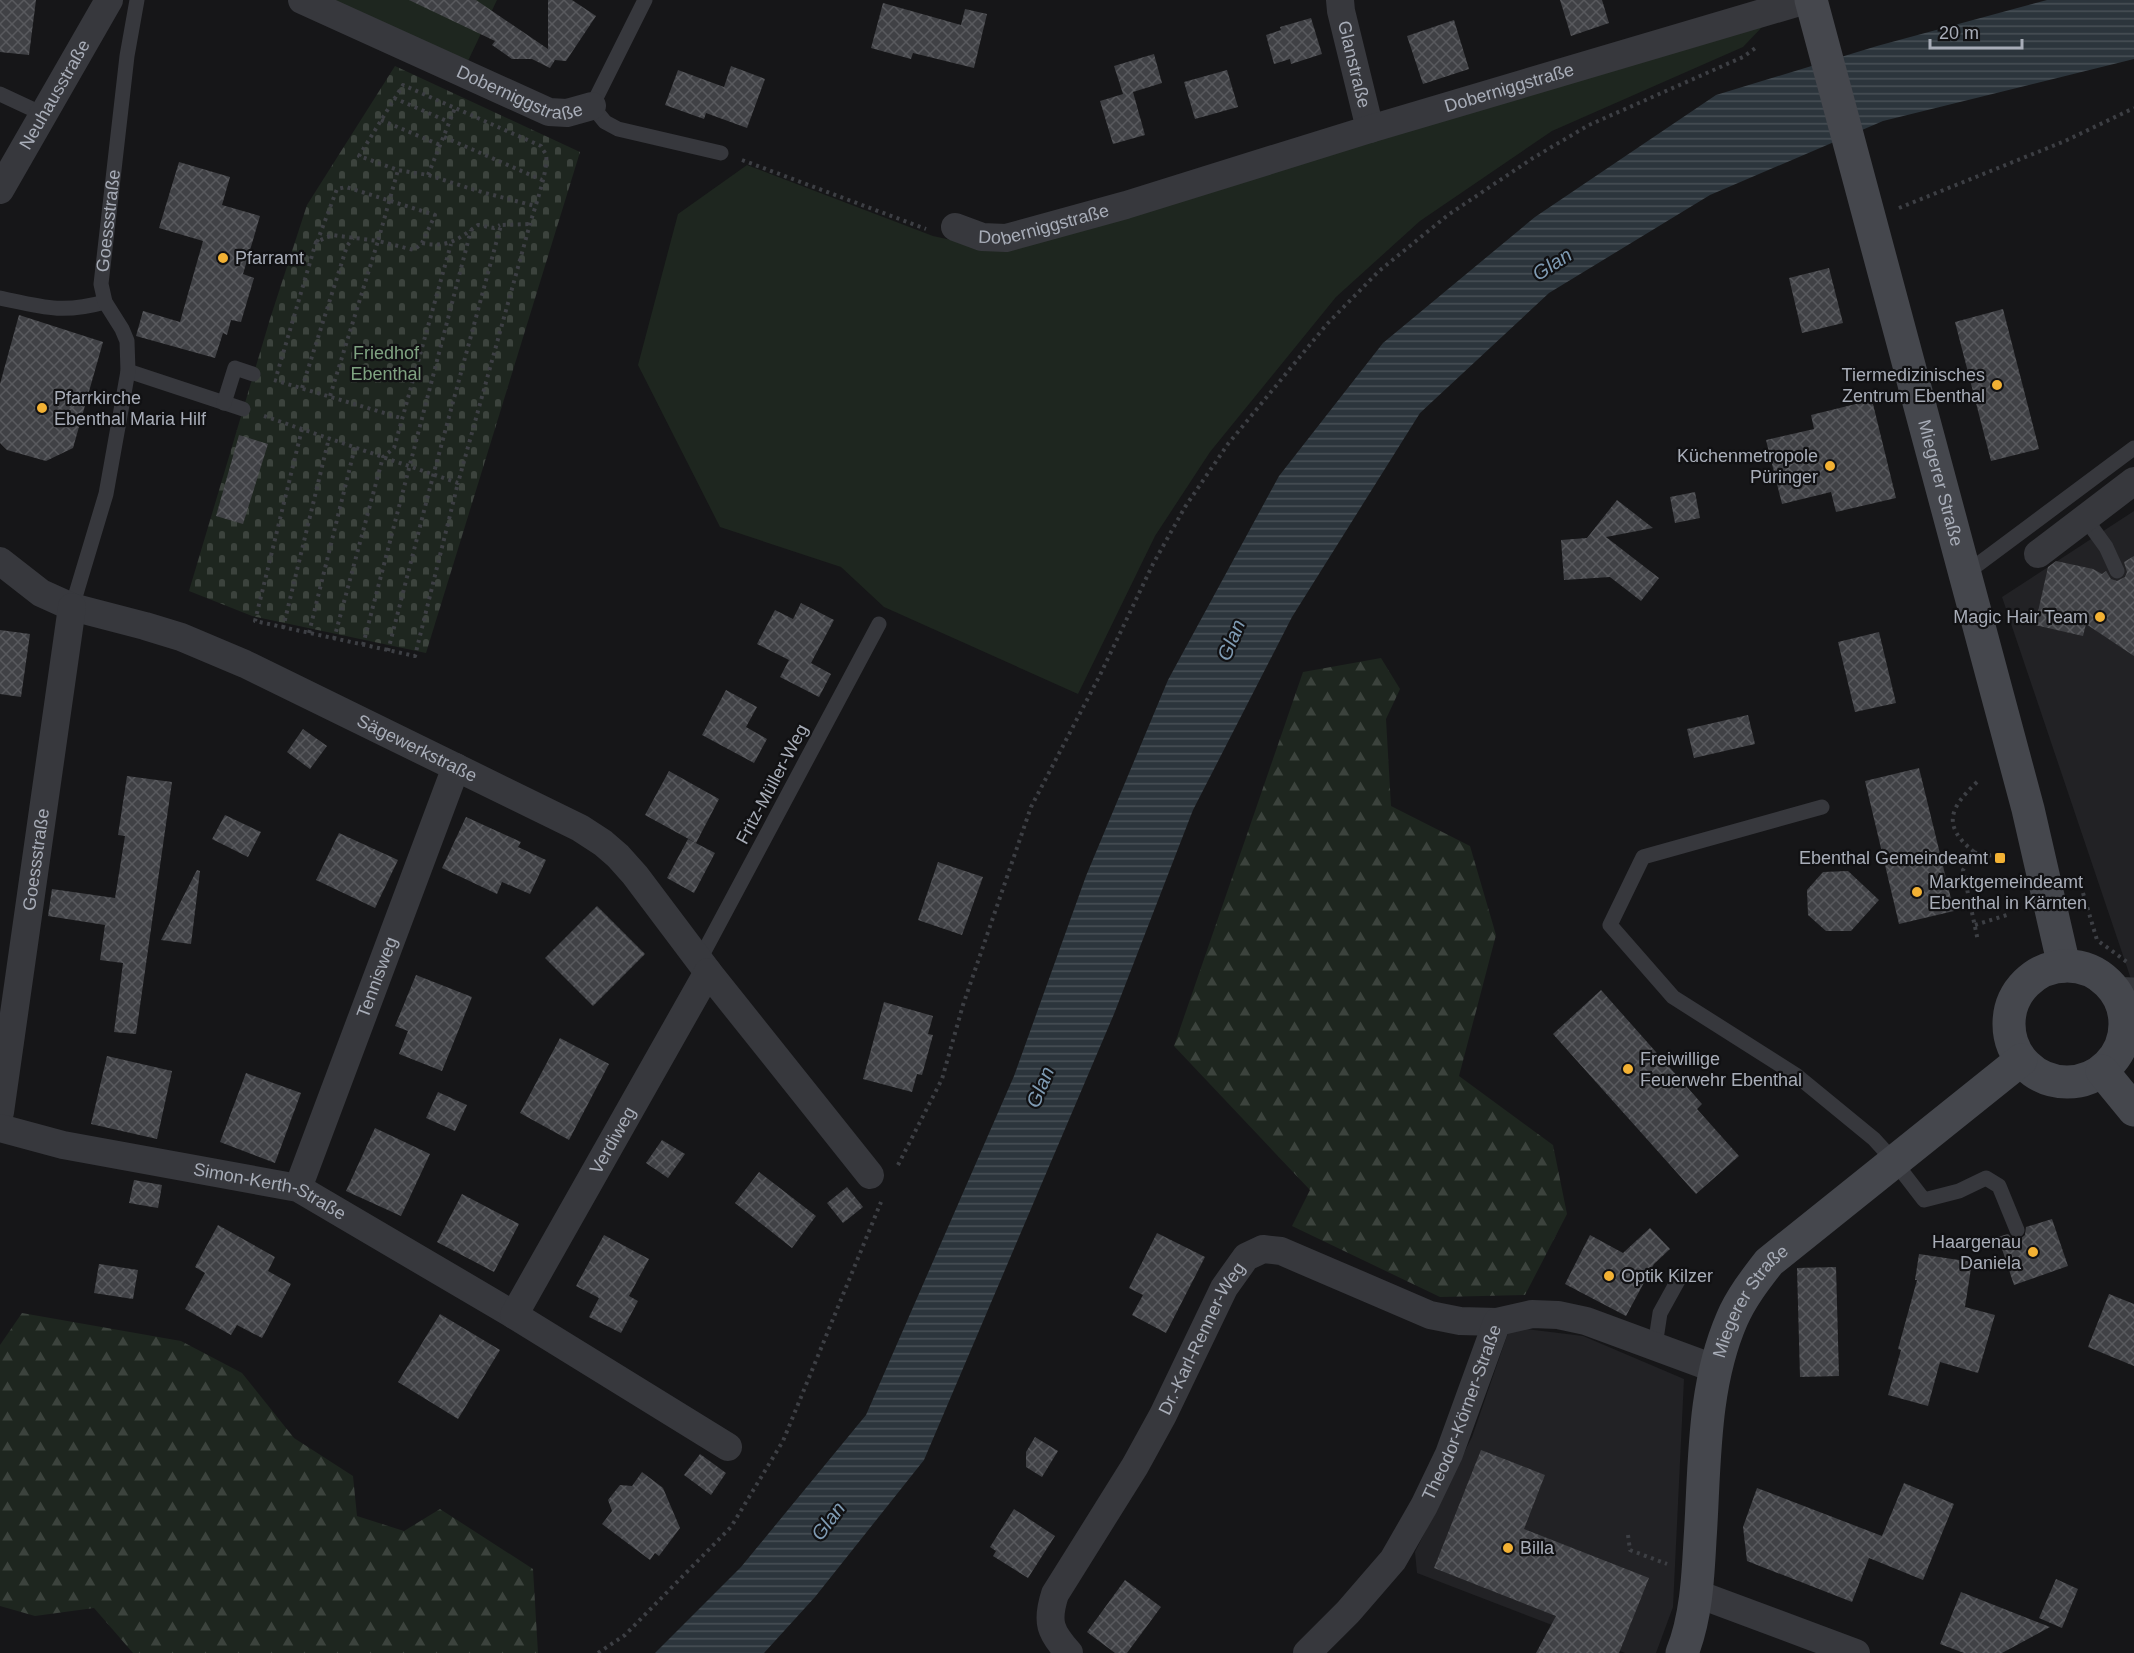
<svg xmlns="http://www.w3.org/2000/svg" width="2134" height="1653" viewBox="0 0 2134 1653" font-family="Helvetica,sans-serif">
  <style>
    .built { fill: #222225 }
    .grass { fill: #1e261f }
    .forest { fill: url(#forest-firs) }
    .cemetery { fill: url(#cemetery-stones) }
    .water { fill: url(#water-rules) }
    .building { fill: url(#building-cross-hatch) }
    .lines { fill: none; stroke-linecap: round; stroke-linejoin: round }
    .path { stroke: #3d3f44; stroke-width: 4; stroke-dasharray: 3 4.5; stroke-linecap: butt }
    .lane { stroke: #37383d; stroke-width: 15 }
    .street { stroke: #37383d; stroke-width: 28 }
    .secondary { stroke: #45474d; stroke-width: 33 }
    .poi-dot { fill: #f2b134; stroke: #111113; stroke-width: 2 }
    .labels { text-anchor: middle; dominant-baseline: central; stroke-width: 4.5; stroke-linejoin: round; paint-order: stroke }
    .street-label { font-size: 18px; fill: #a8adb8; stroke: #111113 }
    .poi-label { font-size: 18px; fill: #a8adb8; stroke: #111113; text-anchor: start }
    .park-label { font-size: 18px; fill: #7fa381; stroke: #111113 }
    .water-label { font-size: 20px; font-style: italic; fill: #7f9bb3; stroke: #111113 }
  </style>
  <defs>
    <pattern id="forest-firs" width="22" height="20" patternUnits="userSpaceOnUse" patternTransform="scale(1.5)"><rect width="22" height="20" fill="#1e261f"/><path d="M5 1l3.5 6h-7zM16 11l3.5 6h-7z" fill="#3c433d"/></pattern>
    <pattern id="cemetery-stones" width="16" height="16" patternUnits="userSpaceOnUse" patternTransform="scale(1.5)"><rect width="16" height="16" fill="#1e261f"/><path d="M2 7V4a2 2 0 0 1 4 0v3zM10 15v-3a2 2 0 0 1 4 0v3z" fill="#3c433d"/></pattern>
    <pattern id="water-rules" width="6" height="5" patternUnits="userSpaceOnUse" patternTransform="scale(1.5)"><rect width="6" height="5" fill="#2c353c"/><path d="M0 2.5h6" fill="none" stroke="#485056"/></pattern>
    <pattern id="building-cross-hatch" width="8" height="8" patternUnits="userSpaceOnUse" patternTransform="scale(1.5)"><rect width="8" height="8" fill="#404145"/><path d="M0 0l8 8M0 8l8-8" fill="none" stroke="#595a5e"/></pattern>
  </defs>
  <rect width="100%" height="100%" fill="#161618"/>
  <path class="built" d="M2134,511V988L2002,597Z
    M1510,1327L1583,1336L1684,1379L1673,1607L1656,1653H1625L1417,1573L1415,1552L1472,1437Z"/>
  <path class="grass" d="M333,0H497L468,61Z
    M1765,24L1743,47L1552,131L1420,221L1336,297L1210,452L1155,536L1078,694L884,607L841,567L720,527L638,365L678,214L747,165L933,236L1002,251Z"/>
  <path class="forest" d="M1381,658L1400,689L1386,719L1391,806L1470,846L1496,935L1459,1076L1553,1145L1567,1214L1525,1295L1440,1297L1292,1226L1310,1190L1174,1046L1303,672Z
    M22,1313L181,1341L242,1373L294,1438L353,1476L357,1516L404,1531L440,1509L533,1569L538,1653H133L94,1608L35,1616L0,1606V1345Z"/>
  <path class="cemetery" d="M395,66L580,152L426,653L252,616L189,591L270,319L307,205Z"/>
  <path class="water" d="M2047,0H2134V59L1883,121L1710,195L1549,293L1420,413L1292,617L1193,810L1114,1014L924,1460L815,1597L764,1653H655L741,1567L866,1415L1014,1076L1086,876L1168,680L1279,476L1383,343L1535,217L1716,95L1877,46Z"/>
  <path class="building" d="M0,0H36L29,55L0,52Z
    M409,0H476L548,49V0H572L596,16L566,61L555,60L550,68L532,59H512L492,45L495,41Z
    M1560,0H1602L1609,23L1571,36Z
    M883,3L961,25L965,9L987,14L974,68L913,53L911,59L871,48Z
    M1311,18L1322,54L1291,64L1290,59L1274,64L1266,35L1281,30L1280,27Z
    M1454,20L1469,69L1423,84L1407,36Z
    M1154,54L1162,83L1133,92L1145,135L1113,144L1100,101L1123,94L1114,66Z
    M731,66L765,79L747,128L706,113L704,119L665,105L678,70L724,87Z
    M1227,70L1238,107L1195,119L1184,82Z
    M179,162L230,177L222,205L260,216L243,274L254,278L241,322L231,320L227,335L223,333L215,358L136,336L143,311L180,322L203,241L159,228Z
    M1829,268L1843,323L1802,333L1789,278Z
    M2003,309L2039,449L1991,461L1955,322Z
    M19,315L103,342L73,448L46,461L7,450L0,443V384Z
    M1872,400L1896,498L1836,512L1831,492L1782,504L1766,440L1814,429L1811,415Z
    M239,435L268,444L243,524L216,516Z
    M1695,492L1700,518L1675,523L1670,497Z
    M1617,500L1653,528L1606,537L1659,578L1641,601L1610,577L1564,580L1561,540L1587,538Z
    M2134,556V656L2086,624L2083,636L2035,625L2048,567L2056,561L2093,569L2102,574L2106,571L2111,579L2117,581L2125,577L2127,572L2124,562Z
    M801,603L834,620L811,663L831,674L819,697L780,677L789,660L757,644L775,610L793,619Z
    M0,630L30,634L21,697L0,694Z
    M1879,632L1896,703L1855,712L1838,642Z
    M726,690L757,707L746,727L767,739L754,763L702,735Z
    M1748,715L1755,744L1694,758L1687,729Z
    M303,729L327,746L310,769L287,752Z
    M1919,768L1954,911L1899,924L1865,781Z
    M669,771L719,799L696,843L645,815Z
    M127,776L172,782L136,1034L114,1032L123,963L100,960L105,925L48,916L52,889L115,898L125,836L118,835Z
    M225,815L261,832L248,857L212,839Z
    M466,817L521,842L518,847L546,860L530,894L502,882L497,894L442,868Z
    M339,833L398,860L375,908L316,880Z
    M688,839L715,853L694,893L667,878Z
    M938,862L983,877L962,935L918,920Z
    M197,870L200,871L191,944L161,940Z
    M1848,871L1879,900L1851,931H1826L1808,915L1807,890L1823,872Z
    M597,906L645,954L593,1006L545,958Z
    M416,975L472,997L442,1071L399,1054L408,1031L395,1026Z
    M1601,990L1702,1104L1697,1109L1739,1156L1696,1194L1553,1034Z
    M884,1002L933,1016L928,1034L933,1035L922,1075L917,1074L912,1092L863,1079Z
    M560,1038L609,1064L569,1140L520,1113Z
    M107,1056L172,1071L157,1139L91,1124Z
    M246,1073L301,1093L275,1163L220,1142Z
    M438,1092L467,1105L455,1131L426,1118Z
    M375,1128L430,1154L401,1216L346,1191Z
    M662,1140L685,1154L668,1178L646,1163Z
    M759,1172L816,1216L792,1248L735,1203Z
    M134,1180L162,1185L158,1208L129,1203Z
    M847,1187L863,1207L843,1223L827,1203Z
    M462,1194L519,1224L494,1272L437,1242Z
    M2052,1219L2068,1266L2014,1285L1998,1237L2008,1234L2012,1238L2020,1239L2025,1235L2026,1227Z
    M218,1225L275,1257L268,1271L291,1284L262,1338L237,1325L231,1335L185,1309L205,1273L195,1267Z
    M1650,1228L1670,1249L1654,1264L1626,1316L1565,1284L1590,1235L1623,1253Z
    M1157,1233L1205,1257L1166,1333L1132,1315L1143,1295L1129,1288Z
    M604,1235L649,1259L629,1296L638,1301L621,1333L589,1317L599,1298L576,1286Z
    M1919,1254L1972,1262L1965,1307L1995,1315L1978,1373L1940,1362L1928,1406L1888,1395L1901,1350L1898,1349L1917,1280H1915Z
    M99,1264L138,1270L133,1299L94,1293Z
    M1836,1267L1839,1376L1800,1377L1797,1268Z
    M2109,1294L2134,1304V1366L2088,1347Z
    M440,1314L500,1350L458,1419L398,1382Z
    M1035,1437L1058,1451L1042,1477L1026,1467V1452Z
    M1481,1450L1545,1475L1524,1529L1649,1578L1619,1653H1536L1556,1616L1434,1568Z
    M700,1454L726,1473L711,1495L684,1475Z
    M642,1472L663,1488L680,1528L659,1556L655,1553L650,1560L602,1524L612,1511L608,1500L620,1485L632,1486Z
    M1904,1483L1954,1504L1923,1580L1869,1558L1852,1602L1747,1561L1743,1527L1757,1488L1882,1536Z
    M1014,1509L1055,1536L1028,1578L993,1556L996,1551L990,1547Z
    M2056,1579L2078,1589L2062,1628L2039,1618Z
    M1125,1580L1161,1607L1127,1653H1115L1087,1632Z
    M1961,1592L2050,1627L2002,1653H1964L1940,1644Z"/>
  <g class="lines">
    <path class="path" d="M394,98L449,122
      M381,120L440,145
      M444,137L542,180
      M742,160L926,229
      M428,175L455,108
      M1899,208L2065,141L2134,108
      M317,242L337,189L346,187L435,215L422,243
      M277,374L316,242L332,235L378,241L398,170
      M274,380L401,418
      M302,388L347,246L353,238
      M330,396L378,241L414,250L422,243C448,248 457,240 478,225L494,228L500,225
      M264,416L458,483L530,224C534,210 549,168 546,155C545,152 542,149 541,146L403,85L359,156L398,170L428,175L478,191L535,206
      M302,429L255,621L415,656L458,483
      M283,628L329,438
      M309,633L355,447
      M334,639L383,457L394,448L451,244
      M363,645L471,230
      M388,651L433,476L501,225L530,224
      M1977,782C1950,808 1941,825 1974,852L1963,870L1978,941
      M1974,852L1984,856L1994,855
      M2083,893L2097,940L2127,962
      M1975,925L2010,914
      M898,1165L942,1079L963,1005L1031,807L1100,675L1153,564L1185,507L1228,444L1327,324L1379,271L1448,215L1533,158L1589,125L1743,57L1757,47
      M1628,1535L1630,1550L1667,1564
      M598,1653L625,1635L731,1527L783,1441L881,1202"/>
    <g class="lane">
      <path d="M645,0L592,106L605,122L618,129L721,153"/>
      <path d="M0,94L45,115"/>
      <path d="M0,298C42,307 62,314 105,302"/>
      <path d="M128,371L243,409"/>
      <path d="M224,403L235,368L253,374"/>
      <path d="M2085,518L2106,547L2117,571"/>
      <path d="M1965,574L2134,448"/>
      <path id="s1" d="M72,607L106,494L128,371L127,341L122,329L105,302L101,284L127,56L137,0"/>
      <path d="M1822,807L1643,857L1610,925L1673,997L1796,1075L1874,1139L1894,1161L1924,1200L1959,1191L1986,1178L1999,1186L2017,1230"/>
      <path d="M699,961L879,624"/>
      <path d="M2109,984L2134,985"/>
      <path d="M2124,1038L2134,1028"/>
      <path d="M1655,1346L1660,1313L1681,1275"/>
    </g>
    <g class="street">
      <path id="s2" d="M302,0L549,112L567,113L592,106"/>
      <path id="s3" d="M1340,0L1341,11L1370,129"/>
      <path id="s4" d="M0,190L109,0"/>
      <path id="s5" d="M955,227L982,237L1006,238L1126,205L1370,129L1806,0"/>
      <path d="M2038,554L2134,481"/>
      <path id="s6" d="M0,561L41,593L72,607L145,626L181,637L245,664L580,828L603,843L618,856L635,875L708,972"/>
      <path id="s7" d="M0,1112L72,607"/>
      <path id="s8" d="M0,1128L63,1145L298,1188L514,1315"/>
      <path id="s9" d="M298,1188L456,767"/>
      <path id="s10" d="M728,1447L514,1315L708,972L870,1175"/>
      <path d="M1695,1593L1856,1653"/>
      <path id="s11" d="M1069,1653C1050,1632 1046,1622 1055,1594L1135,1466L1163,1415L1224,1288L1246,1257L1263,1249L1281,1251L1430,1315L1460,1321L1497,1322"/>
      <path id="s12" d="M1307,1653L1348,1612L1393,1560L1424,1506L1449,1454L1497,1322L1532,1314L1558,1315L1586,1321L1716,1369"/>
    </g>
    <g class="secondary">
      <path id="s13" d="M1811,0L2028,809L2064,966"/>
      <circle cx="2067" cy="1024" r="58"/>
      <path d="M2102,1071L2134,1110"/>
      <path id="s14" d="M1682,1653C1696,1618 1698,1578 1700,1540C1705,1467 1702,1388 1732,1319C1741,1298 1755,1280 1769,1262L2021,1060"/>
    </g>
  </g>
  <g class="poi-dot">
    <circle cx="223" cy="258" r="6"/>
    <circle cx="1997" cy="385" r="6"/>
    <circle cx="42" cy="408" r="6"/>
    <circle cx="1830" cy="466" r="6"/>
    <circle cx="2100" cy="617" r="6"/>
    <rect x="1994" y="852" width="12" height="12" rx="3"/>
    <circle cx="1917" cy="892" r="6"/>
    <circle cx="1628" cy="1069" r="6"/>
    <circle cx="2033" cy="1252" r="6"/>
    <circle cx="1609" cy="1276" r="6"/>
    <circle cx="1508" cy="1548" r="6"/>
  </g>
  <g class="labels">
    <g class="street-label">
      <text stroke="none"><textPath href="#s3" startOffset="66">Glanstraße</textPath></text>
      <text stroke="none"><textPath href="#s2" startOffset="238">Doberniggstraße</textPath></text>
      <text stroke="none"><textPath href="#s5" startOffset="578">Doberniggstraße</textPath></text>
      <text stroke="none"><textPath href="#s4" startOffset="110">Neuhausstraße</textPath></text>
      <text stroke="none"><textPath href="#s1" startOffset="400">Goessstraße</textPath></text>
      <text stroke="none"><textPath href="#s5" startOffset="92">Doberniggstraße</textPath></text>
      <text stroke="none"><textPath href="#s13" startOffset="500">Miegerer Straße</textPath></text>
      <text stroke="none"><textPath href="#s6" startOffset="460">Sägewerkstraße</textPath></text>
      <text transform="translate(772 784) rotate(-62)">Fritz-Müller-Weg</text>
      <text stroke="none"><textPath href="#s7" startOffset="255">Goessstraße</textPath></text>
      <text stroke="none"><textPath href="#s9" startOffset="225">Tennisweg</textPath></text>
      <text stroke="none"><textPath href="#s10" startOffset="452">Verdiweg</textPath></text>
      <text stroke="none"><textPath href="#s8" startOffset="278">Simon-Kerth-Straße</textPath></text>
      <text stroke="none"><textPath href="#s14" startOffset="364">Miegerer Straße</textPath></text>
      <text stroke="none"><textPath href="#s11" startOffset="360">Dr.-Karl-Renner-Weg</textPath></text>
      <text stroke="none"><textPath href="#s12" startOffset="290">Theodor-Körner-Straße</textPath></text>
    </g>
    <g class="poi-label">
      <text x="235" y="258">Pfarramt</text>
      <text x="1985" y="375" text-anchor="end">Tiermedizinisches<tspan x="1985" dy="21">Zentrum Ebenthal</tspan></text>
      <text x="54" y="398">Pfarrkirche<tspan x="54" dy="21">Ebenthal Maria Hilf</tspan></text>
      <text x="1818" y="456" text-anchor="end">Küchenmetropole<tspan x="1818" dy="21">Püringer</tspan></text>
      <text x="2088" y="617" text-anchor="end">Magic Hair Team</text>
      <text x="1988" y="858" text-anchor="end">Ebenthal Gemeindeamt</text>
      <text x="1929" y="882">Marktgemeindeamt<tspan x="1929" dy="21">Ebenthal in Kärnten</tspan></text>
      <text x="1640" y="1059">Freiwillige<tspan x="1640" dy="21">Feuerwehr Ebenthal</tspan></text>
      <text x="2021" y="1242" text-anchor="end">Haargenau<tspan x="2021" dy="21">Daniela</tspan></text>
      <text x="1621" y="1276">Optik Kilzer</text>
      <text x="1520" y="1548">Billa</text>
    </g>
    <g class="park-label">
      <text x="386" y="353">Friedhof<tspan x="386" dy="21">Ebenthal</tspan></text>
    </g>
    <g class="water-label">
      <text transform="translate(1552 264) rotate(-33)">Glan</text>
      <text transform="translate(1231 640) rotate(-67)">Glan</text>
      <text transform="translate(1040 1087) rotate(-67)">Glan</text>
      <text transform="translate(828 1521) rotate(-53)">Glan</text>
    </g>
  </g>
  <path d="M1930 39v9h92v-9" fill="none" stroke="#a8adb8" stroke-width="3"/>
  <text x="1939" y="39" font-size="18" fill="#a8adb8" stroke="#111113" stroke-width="4.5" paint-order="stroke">20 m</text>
</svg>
